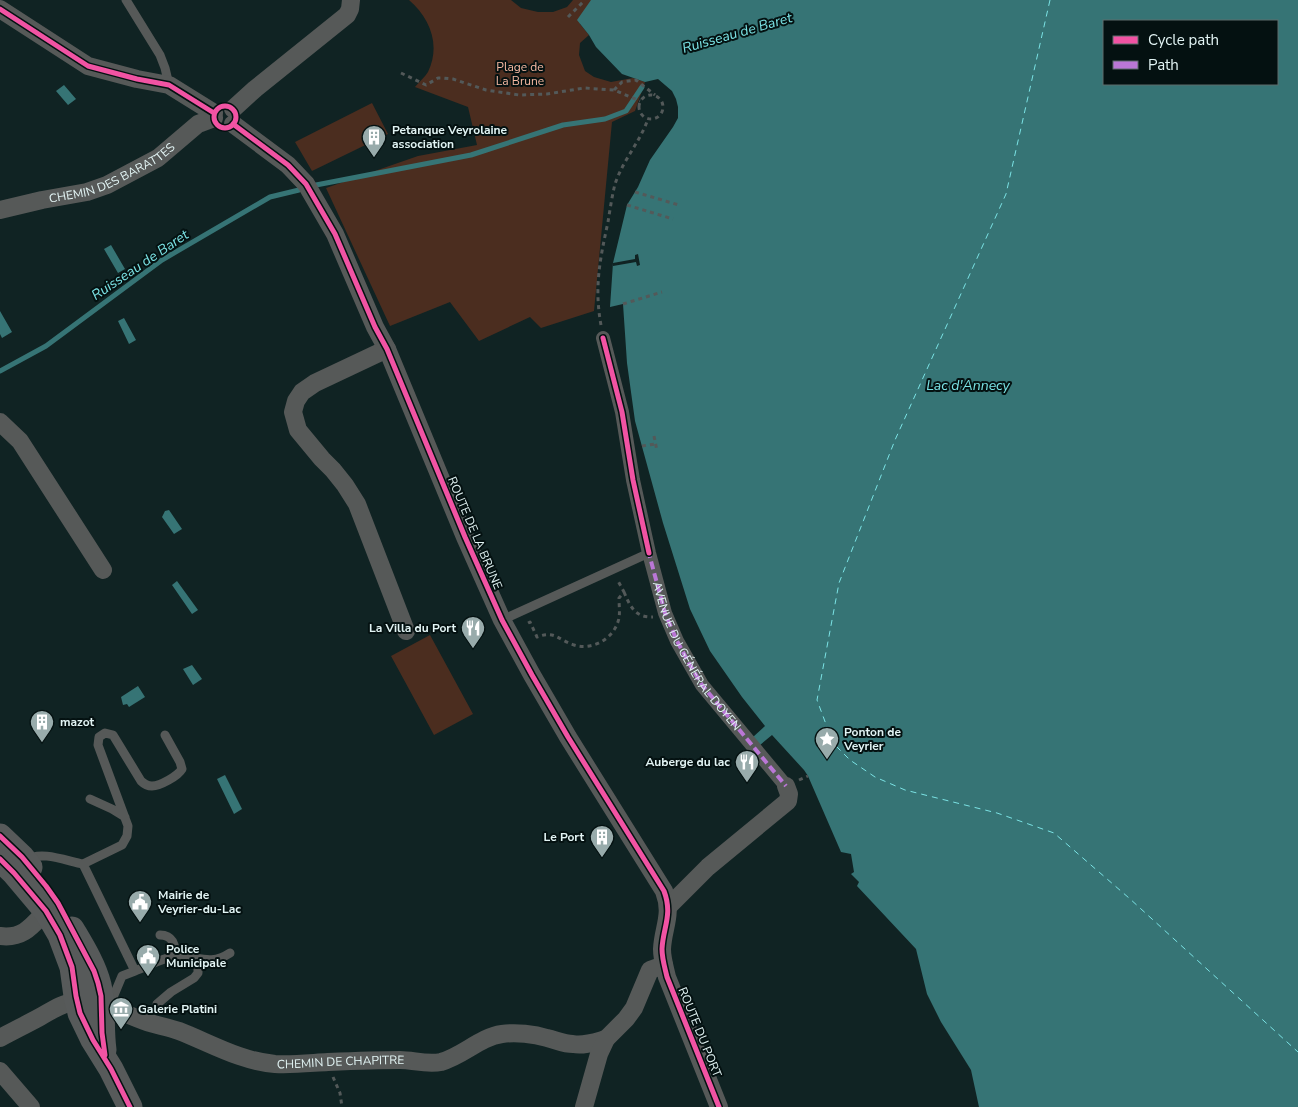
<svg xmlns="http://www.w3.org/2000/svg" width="1298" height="1107" viewBox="0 0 1298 1107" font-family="'Nunito Sans',sans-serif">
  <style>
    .green { fill: #4b2d1f }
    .water { fill: #367475; fill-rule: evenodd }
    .pier { fill: #102323 }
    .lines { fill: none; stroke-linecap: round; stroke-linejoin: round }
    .stream { stroke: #367475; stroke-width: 5 }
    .ferry { stroke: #7be3e5; stroke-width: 1; stroke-dasharray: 6 5; stroke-linecap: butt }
    .path { stroke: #535959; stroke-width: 3; stroke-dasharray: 4 4; stroke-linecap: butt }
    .service { stroke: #565958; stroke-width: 9 }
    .pedestrian { stroke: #565958; stroke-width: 14 }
    .minor { stroke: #565958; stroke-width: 18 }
    .secondary { stroke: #575a5a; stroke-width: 25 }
    .quiet { stroke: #ba77d6; stroke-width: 4; stroke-dasharray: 8 4; stroke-linecap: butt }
    .cycleway-casing { stroke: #041111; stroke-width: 8 }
    .cycleway { stroke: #f153a3; stroke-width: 5 }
    .labels { text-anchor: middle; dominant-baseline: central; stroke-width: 4; stroke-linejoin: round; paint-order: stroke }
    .park-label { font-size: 12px; fill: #f6b9a2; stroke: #041111 }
    .poi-label { font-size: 12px; font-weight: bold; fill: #e2f4f4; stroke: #041111; text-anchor: start }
    .street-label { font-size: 12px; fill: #e2f4f4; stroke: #041111 }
    .water-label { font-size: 14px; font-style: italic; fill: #7be3e5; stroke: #041111 }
  </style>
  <rect width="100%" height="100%" fill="#102323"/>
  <path class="green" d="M409,0H511L521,8L538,12H553L567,7L573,0H593L580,24L589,35L580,43L579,55L585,71L594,77L611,82L633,78L645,82L635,111L612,122L594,311L541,328L530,317L479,341L450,302L390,326L326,188L418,156L477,145L468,107L415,87C419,82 425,77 428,72C441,45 430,18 409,0Z
    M372,103L388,134L312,171L295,142Z
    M430,635L473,714L434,735L391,656Z"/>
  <path class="water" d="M591,0H1298V1107H979L971,1070L941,1022L927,994L916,949L857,886L859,882L851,874L854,872L851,854L841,852L808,776L804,770L772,735L760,745L753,737L765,726L742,697L710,651L690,609L663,523L635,421L627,363L623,304L610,307L613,263L627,205L638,187L650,160L673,127L678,118V107L676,99L672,91L658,79L645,82L622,74L596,47L589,35L577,20ZM1104,21H1277V84H1104Z
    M64,85L76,99L68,105L56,91Z
    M111,245L125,269L118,273L104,249Z
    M0,311L12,332L2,338L0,334Z
    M124,318L136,340L129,344L118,321Z
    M169,510L182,529L174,534L162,517L165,511Z
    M177,581L198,610L192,614L172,585Z
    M192,665L202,679L193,685L183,669Z
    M138,686L145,697L129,707L127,704L123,705L121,697Z
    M225,775L242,809L234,814L217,779Z"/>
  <path class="pier" d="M638,254L640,265L637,266L636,262L613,266V263L635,259V255Z"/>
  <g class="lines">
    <path class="stream" d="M316,185L471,155L563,125L605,119L626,111L642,87
      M0,371L46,346L162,260L270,197L299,190"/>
    <path class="ferry" d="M1050,0L1006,194L895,440L839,583L817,700L833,743L850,760L875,777L905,790L997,813L1054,833L1129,898L1298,1052"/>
    <path class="path" d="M568,17L585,0
      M401,73L426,85L438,78H443L453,79L486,90L519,95L547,94L584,88L614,90L640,101
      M614,90L622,82L636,80L655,95
      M639 107a12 12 0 1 1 24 0a12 12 0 1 1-24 0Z
      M635,192L679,205
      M627,205L673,219
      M623,304L662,292
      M601,325C594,287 600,259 608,222C610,210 612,196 615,184C623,160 640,142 648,119
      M654,436L657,451
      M642,446L655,444
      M624,592C630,606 635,618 653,617
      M528,623L530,622L537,637C555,630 558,640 574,645C593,651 615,638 619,618C620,612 619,605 619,598L624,592L617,579
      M799,780L808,776
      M333,1077L340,1093L342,1107"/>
    <path class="service" d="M126,0L160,55L165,68L169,85
      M502,620L649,553
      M90,799L112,809L125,817
      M27,860C40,850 67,861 83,864L135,971L122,976L109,1007
      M83,864L122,845L127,836L128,826L98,745L99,737L105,733L113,735L141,781C144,784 148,786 152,786C160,786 178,776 182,769L180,762L165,735
      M160,935C172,935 177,945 173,956
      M135,971C146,967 165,957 176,956C197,955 209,967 230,953
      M157,1004L171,992L194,978L198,973V967L194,958"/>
    <path class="pedestrian" id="s1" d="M603,338L622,412L633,480L649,553L665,613L677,641L702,685L786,786"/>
    <g class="minor">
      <path d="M0,9L88,66L137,79L169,85L214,113"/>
      <path d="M233,109L255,89L347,15L350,9L351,0"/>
      <path d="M233,124L288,165L306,184L335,234L375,327L387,349L465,537L502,620L532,675L568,737L664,891C673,915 663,927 662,949C662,959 665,968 667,977L719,1107"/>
      <path id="s2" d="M0,210L42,200L87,192L107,185L158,158L198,124L214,118"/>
      <path d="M387,349L315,383L302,392L296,401L293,412L298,430L322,459L333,470L345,485L357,504L406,631"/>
      <path d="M0,422L20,441L103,570"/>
      <path d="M668,907L708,867L788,801L789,794L786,786"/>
      <path d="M0,936C23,939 32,926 46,911"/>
      <path id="s3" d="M0,1038C13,1031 27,1024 40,1017C51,1011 62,1003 74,1002C98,999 118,1011 139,1019C152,1025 166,1026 179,1031C210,1043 240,1061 275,1064C292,1065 310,1063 328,1062C352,1061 376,1060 400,1060C413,1060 427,1065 441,1062C463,1056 480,1037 502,1034C516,1032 534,1034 547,1038C556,1040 564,1044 573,1044C584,1046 595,1042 606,1039"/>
      <path d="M0,1071L31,1107"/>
      <path d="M584,1107L599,1054L606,1039L626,1019L634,1008L650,970L664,965"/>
    </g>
    <path class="secondary" d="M0,836L22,857L30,867
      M0,859L14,873L46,911L60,935L72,967L76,996L80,1013L93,1040L111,1069L130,1107
      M72,929C82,946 94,965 99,985C104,1006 101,1028 104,1050"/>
    <path class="quiet" d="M648,550L665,613L677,641L690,665L702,685L786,786"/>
    <g class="cycleway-casing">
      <path id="cycleway" d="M0,9L88,66L137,79L169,85L214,113
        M214 117a11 11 0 1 1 22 0a11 11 0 1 1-22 0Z
        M233,124L288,165L306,184L335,234L375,327L387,349L465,537L502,620L532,675L568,737L664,891C673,915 663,927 662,949C662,959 665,968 667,977L719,1107
        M603,338L622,412L633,480L649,553
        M0,836L22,857L46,886L58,903L94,971L98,983L101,996L102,1033L105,1055
        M0,859L14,873L46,911L60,935L72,967L76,996L80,1013L93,1040L111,1069L130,1107"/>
    </g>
    <use href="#cycleway" class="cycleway"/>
  </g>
  <defs>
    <g id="building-pin" transform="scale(1.25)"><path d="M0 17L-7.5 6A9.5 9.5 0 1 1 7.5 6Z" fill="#98abab" stroke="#041111"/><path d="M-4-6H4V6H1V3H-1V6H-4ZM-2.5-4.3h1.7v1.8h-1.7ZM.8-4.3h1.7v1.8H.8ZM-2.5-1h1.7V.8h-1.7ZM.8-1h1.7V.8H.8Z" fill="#fff"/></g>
    <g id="restaurant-pin" transform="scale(1.25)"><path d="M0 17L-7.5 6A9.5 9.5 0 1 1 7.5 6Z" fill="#98abab" stroke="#041111"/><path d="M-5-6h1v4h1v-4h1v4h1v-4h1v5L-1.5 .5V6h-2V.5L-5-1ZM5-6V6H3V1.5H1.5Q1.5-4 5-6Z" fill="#fff"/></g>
    <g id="sight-pin" transform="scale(1.25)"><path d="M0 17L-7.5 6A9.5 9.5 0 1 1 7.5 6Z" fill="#98abab" stroke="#041111"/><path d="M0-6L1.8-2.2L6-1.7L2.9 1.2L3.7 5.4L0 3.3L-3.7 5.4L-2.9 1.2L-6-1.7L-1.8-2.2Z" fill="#fff"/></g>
    <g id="civic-pin" transform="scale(1.25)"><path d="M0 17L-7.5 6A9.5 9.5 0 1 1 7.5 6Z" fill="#98abab" stroke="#041111"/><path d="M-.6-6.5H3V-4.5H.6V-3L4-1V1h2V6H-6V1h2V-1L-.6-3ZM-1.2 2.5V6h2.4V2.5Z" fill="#fff"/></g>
    <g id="museum-pin" transform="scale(1.25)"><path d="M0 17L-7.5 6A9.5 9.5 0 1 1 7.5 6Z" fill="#98abab" stroke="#041111"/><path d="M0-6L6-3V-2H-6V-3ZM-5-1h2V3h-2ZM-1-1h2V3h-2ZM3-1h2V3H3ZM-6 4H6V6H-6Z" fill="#fff"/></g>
  </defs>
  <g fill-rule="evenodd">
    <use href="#building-pin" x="374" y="137"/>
    <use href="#restaurant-pin" x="473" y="628"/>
    <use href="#building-pin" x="42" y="722"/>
    <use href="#sight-pin" x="827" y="739"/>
    <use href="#restaurant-pin" x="747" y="762"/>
    <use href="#building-pin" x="602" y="837"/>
    <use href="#civic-pin" x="140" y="902"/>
    <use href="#civic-pin" x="148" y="956"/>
    <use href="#museum-pin" x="121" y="1009"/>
  </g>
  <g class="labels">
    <g class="park-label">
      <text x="520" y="67">Plage de<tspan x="520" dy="14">La Brune</tspan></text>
    </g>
    <g class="poi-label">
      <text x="392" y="130">Petanque Veyrolaine<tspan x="392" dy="14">association</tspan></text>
      <text x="456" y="628" text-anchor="end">La Villa du Port</text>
      <text x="60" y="722">mazot</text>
      <text x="844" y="732">Ponton de<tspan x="844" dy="14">Veyrier</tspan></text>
      <text x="730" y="762" text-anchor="end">Auberge du lac</text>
      <text x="584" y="837" text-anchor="end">Le Port</text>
      <text x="158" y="895">Mairie de<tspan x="158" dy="14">Veyrier-du-Lac</tspan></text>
      <text x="166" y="949">Police<tspan x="166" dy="14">Municipale</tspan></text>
      <text x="138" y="1009">Galerie Platini</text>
    </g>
    <g class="street-label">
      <text stroke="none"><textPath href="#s2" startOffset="119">CHEMIN DES BARATTES</textPath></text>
      <text transform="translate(475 533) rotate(67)">ROUTE DE LA BRUNE</text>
      <text stroke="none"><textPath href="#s1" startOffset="335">AVENUE DU GÉNÉRAL DOYEN</textPath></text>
      <text transform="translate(700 1032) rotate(68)">ROUTE DU PORT</text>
      <text stroke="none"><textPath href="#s3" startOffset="360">CHEMIN DE CHAPITRE</textPath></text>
    </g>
    <g class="water-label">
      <text transform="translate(737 33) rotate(-16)">Ruisseau de Baret</text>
      <text transform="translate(140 265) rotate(-34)">Ruisseau de Baret</text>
      <text x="968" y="385">Lac d'Annecy</text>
    </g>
  </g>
  <rect x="1103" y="20" width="175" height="65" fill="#041111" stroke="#5d6c6c"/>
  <rect x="1113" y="36" width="25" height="8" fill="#f153a3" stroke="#5d6c6c"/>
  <text x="1148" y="45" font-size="15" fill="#e2f4f4">Cycle path</text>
  <rect x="1113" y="61" width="25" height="8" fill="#ba77d6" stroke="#5d6c6c"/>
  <text x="1148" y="70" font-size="15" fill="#e2f4f4">Path</text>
</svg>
